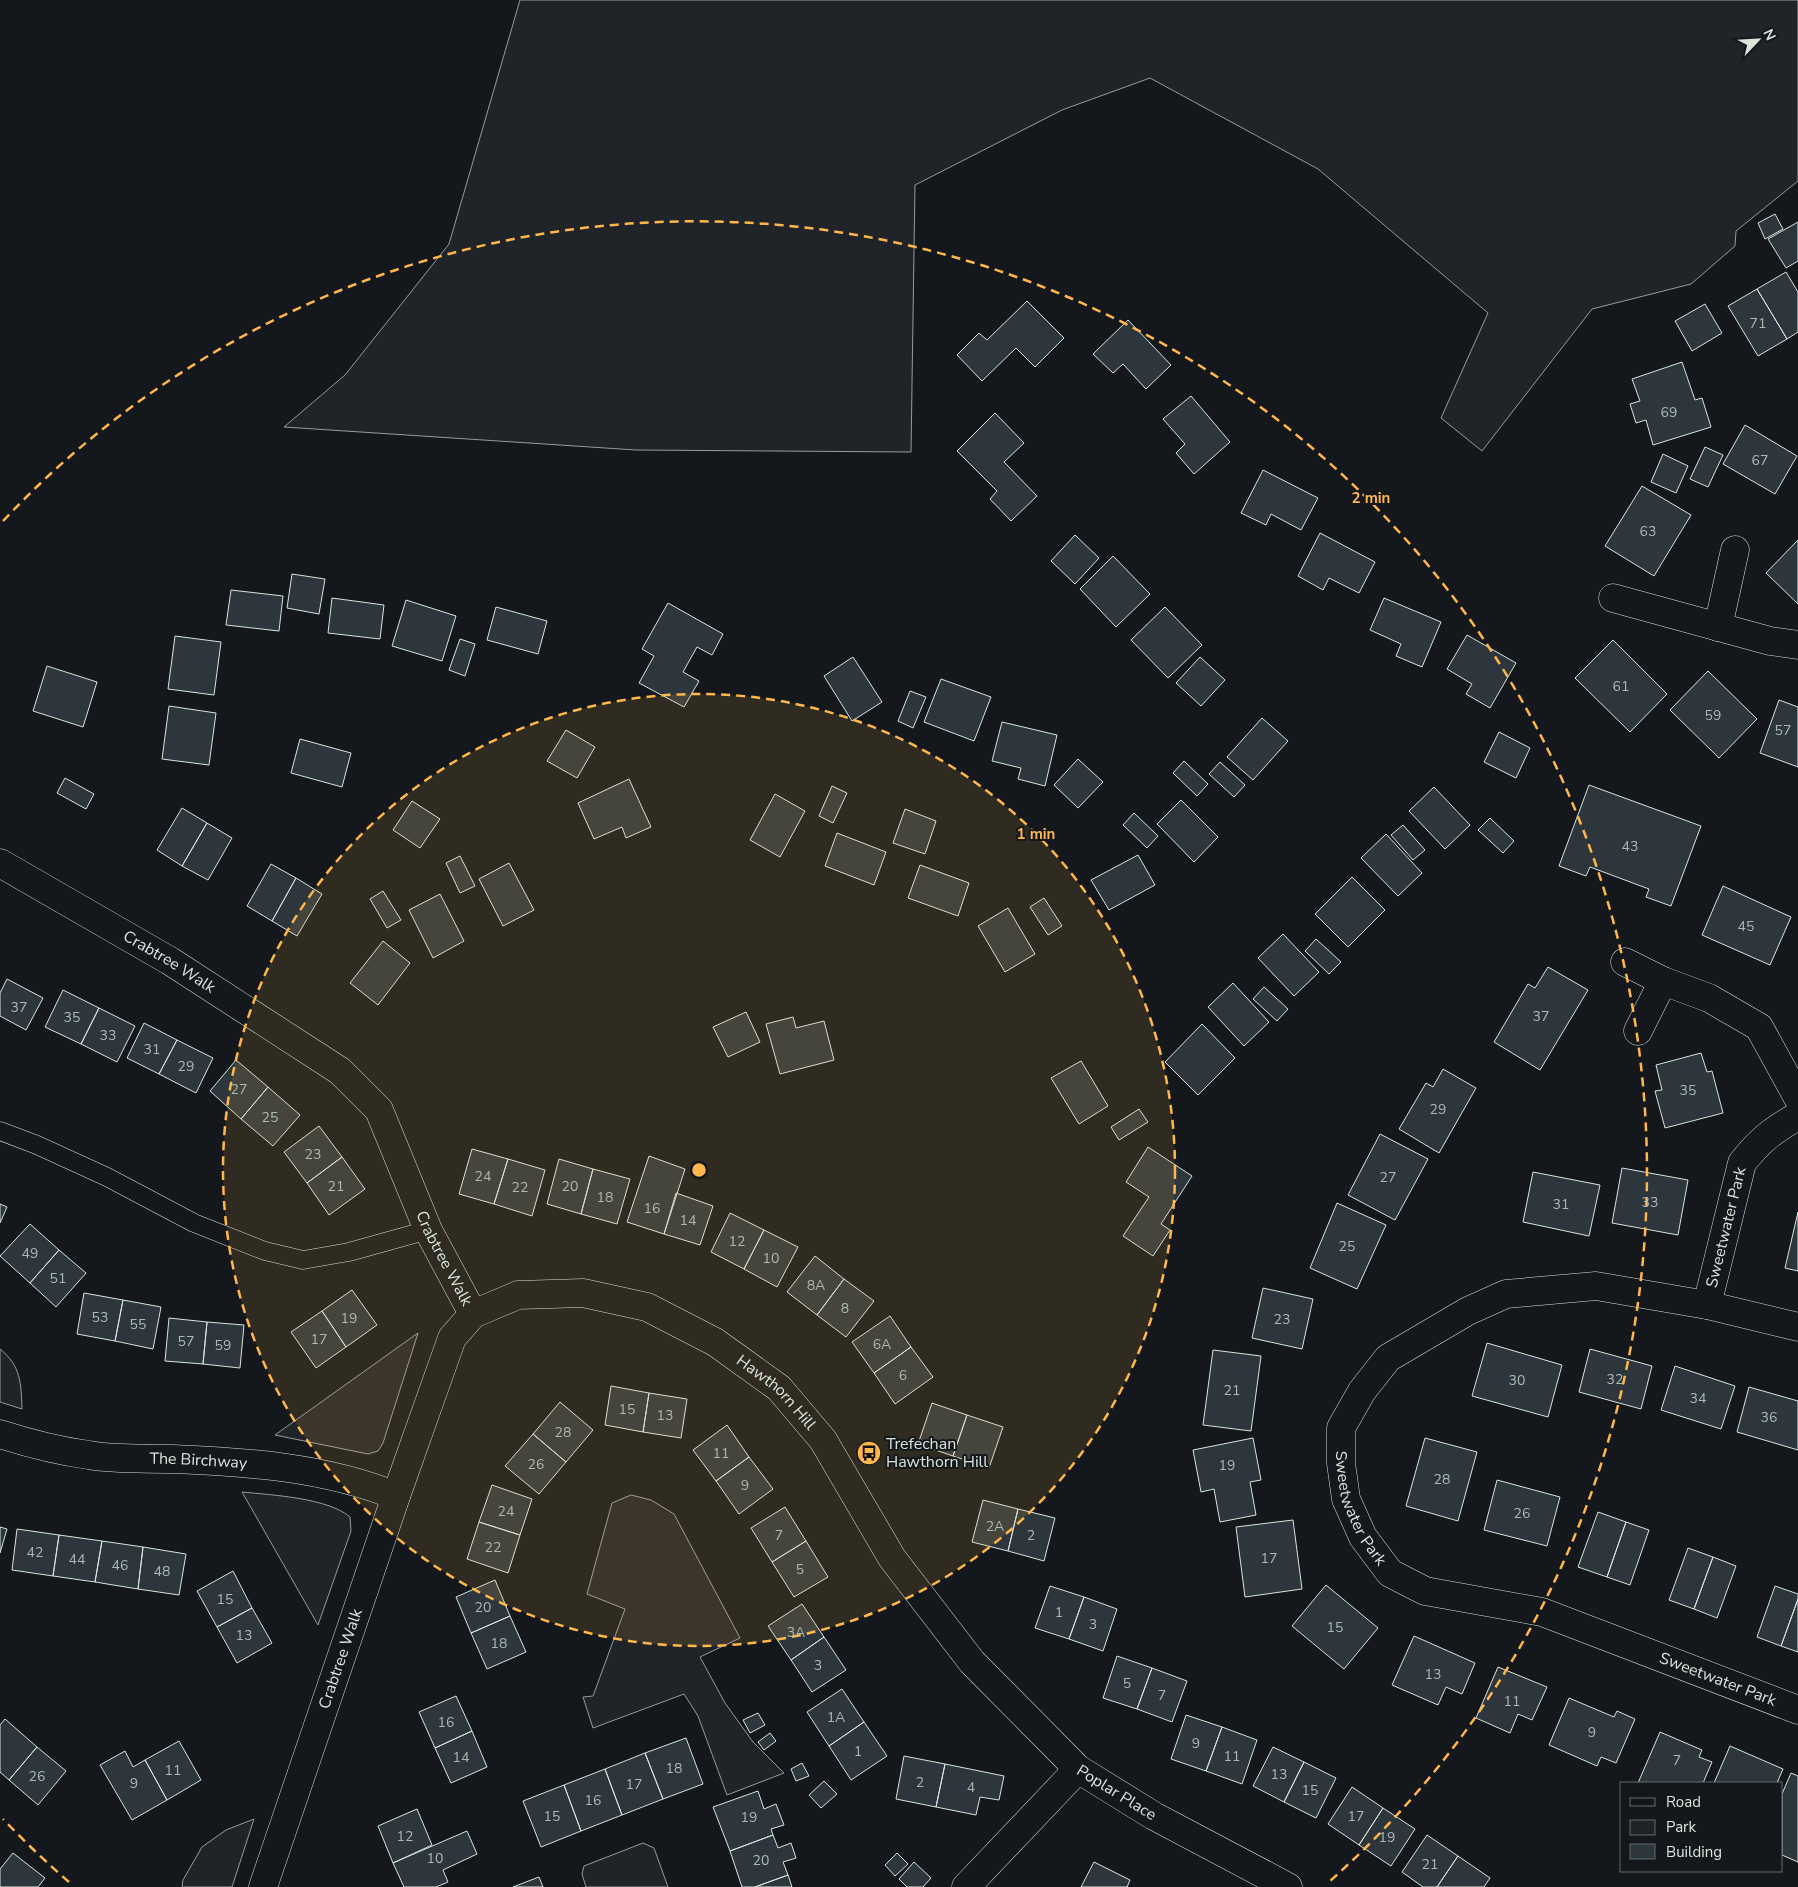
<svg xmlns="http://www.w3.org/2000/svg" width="1798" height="1887" viewBox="0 0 1798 1887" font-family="'Nunito Sans',sans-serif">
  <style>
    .green { fill: #202428; stroke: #939e99 }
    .building { fill: #2c363c; stroke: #d8e6dc }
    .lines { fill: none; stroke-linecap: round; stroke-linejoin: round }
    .service-casing { stroke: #d8e6dc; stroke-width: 19 }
    .minor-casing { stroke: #d8e6dc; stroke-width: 29 }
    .service { stroke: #14181c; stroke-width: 18 }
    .minor { stroke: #14181c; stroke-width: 28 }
    .ring { fill: none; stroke: #ffb74d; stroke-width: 2.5; stroke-dasharray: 9 6 }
    .labels { text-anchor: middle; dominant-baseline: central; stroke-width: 4; stroke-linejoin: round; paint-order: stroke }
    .number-label { font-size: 14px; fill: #adbab4 }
    .street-label { font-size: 16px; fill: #d8e6dc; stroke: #14181c }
    .poi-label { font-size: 16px; fill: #d8e6dc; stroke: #14181c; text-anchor: start }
    .centre { fill: #ffb74d; stroke: #14181c; stroke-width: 2.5 }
    .ring-label { font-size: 15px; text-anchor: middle; font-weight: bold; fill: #ffb74d; stroke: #14181c; stroke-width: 4; stroke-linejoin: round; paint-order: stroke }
  </style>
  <rect width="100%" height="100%" fill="#14181c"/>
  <path class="green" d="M520,0H1798V181L1736,231L1735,246L1691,284L1592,309L1482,451L1441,418L1488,313L1318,169L1150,78L1062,110L915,185L911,452L636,450L284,427L345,375L449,244Z
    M418,1333L383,1443L378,1451L368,1454L275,1435Z
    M0,1349C21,1366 21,1383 22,1409L0,1402Z
    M242,1492C272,1495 328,1498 350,1517L351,1531L318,1625Z
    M631,1495L651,1500L674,1514L740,1638L700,1657L725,1703L753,1742L784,1773L727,1795L698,1716L684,1694L593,1728L583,1697L593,1696L625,1609L587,1594L612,1503Z
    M254,1819L232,1887H182L183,1880L202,1847L226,1830Z
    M643,1843L654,1848L668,1887H586L582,1874L584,1866Z"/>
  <path class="building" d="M1775,214L1783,229L1765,239L1758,223Z
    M1798,222V261L1786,268L1768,239Z
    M1786,272L1798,292V332L1787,339L1757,289Z
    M1757,289L1787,339L1758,356L1728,306Z
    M1027,301L1064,338L1035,367L1016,348L982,381L957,355L979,333L987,340Z
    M1705,304L1722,333L1692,351L1675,321Z
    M1128,320L1171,365L1146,389L1123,364L1113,373L1093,354Z
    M1682,362L1695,400L1702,398L1711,427L1653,445L1646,420L1636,423L1630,404L1640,401L1632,379Z
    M1191,396L1230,442L1194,474L1176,453L1185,444L1163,419Z
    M995,413L1024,443L1004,462L1037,496L1011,521L990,499L997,491L957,451Z
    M1745,425L1797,456L1775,494L1723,464Z
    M1705,447L1723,455L1708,487L1690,479Z
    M1663,454L1688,466L1676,493L1651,482Z
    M1263,470L1318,498L1301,530L1271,514L1266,525L1241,513Z
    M1642,486L1691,515L1654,576L1605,546Z
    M1320,533L1375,562L1359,593L1329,578L1323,590L1298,576Z
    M1075,535L1099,558L1075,584L1051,561Z
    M1798,540V604L1766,573Z
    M1113,556L1150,594L1116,627L1080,589Z
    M292,574L325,579L319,614L287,608Z
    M231,590L283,596L279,631L226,625Z
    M332,598L384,605L380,639L328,633Z
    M1384,598L1441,622L1422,667L1396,656L1401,644L1370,630Z
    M406,600L456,616L442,661L392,646Z
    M668,603L723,634L712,655L697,647L683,672L699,681L684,707L639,683L654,656L642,649Z
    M496,607L547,621L538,654L487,640Z
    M1165,607L1202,645L1168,678L1131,640Z
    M1467,635L1516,663L1490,708L1466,694L1472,684L1447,669Z
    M175,636L221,642L214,695L168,689Z
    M460,639L475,644L465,676L449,670Z
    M1613,640L1667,694L1630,732L1575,678Z
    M853,657L882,702L852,721L824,676Z
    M1200,657L1225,680L1201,706L1176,683Z
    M47,666L97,682L83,727L33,711Z
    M1708,671L1757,719L1719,758L1670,710Z
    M941,679L991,697L974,741L924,722Z
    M910,691L926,697L913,728L898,721Z
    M1779,700L1798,707V767L1760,753Z
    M169,706L216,713L209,765L162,759Z
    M1262,718L1288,741L1253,780L1227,757Z
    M1002,722L1057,735L1045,786L1018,779L1021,768L992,761Z
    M566,730L595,747L577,778L547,761Z
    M1499,732L1530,748L1516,778L1484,762Z
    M300,739L351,753L342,787L291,773Z
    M1078,759L1103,782L1078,808L1054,785Z
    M1184,761L1208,784L1197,796L1173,773Z
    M1220,762L1245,785L1234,797L1209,774Z
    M65,778L94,794L86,809L57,793Z
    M629,779L651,827L626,838L622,827L594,839L578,803Z
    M1589,785L1701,826L1671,906L1646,897L1649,889L1590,867L1586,876L1559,866Z
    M832,786L847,793L833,823L819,816Z
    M1434,787L1470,825L1445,849L1409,811Z
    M775,794L805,811L780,857L750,840Z
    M1181,800L1218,837L1194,862L1157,824Z
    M412,801L440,819L420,848L393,830Z
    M182,808L207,823L182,866L157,850Z
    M905,809L936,821L925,854L893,843Z
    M1134,813L1158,836L1147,848L1123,825Z
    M1490,818L1514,841L1503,853L1478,830Z
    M207,823L232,838L208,880L182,866Z
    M1403,825L1425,850L1413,860L1391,835Z
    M837,833L886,852L874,885L825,866Z
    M1386,834L1422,873L1398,896L1361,858Z
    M1138,855L1155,885L1109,910L1091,880Z
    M460,856L475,886L460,893L446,863Z
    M509,863L534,910L503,926L479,879Z
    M271,864L296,878L272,921L247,906Z
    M920,865L969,883L958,916L908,898Z
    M1352,877L1385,910L1348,947L1315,914Z
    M296,878L322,894L297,936L272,921Z
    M1723,886L1791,917L1770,965L1702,935Z
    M383,891L401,920L387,928L370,899Z
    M440,894L464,941L433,958L409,910Z
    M1044,898L1062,926L1048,935L1030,907Z
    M1008,908L1035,954L1005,972L978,926Z
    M1283,934L1319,972L1294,996L1258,958Z
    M1316,939L1341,962L1329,974L1305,951Z
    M383,941L410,963L378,1005L350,983Z
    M1548,967L1588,990L1540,1070L1494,1042L1528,984L1535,988Z
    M7,979L43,998L26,1030L0,1016V993Z
    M1233,983L1269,1022L1244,1046L1208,1007Z
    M1264,987L1288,1009L1277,1021L1253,999Z
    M63,990L99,1008L81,1044L45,1027Z
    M99,1008L135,1026L117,1062L81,1044Z
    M746,1012L760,1042L728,1057L713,1027Z
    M793,1017L796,1028L824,1021L834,1060L780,1074L766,1024Z
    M144,1023L177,1040L159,1074L127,1058Z
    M1202,1024L1235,1058L1198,1095L1165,1062Z
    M177,1040L213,1058L196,1093L159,1074Z
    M1701,1053L1707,1072L1712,1071L1723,1113L1665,1128L1655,1091L1662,1090L1656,1065Z
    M236,1060L268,1087L241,1119L210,1091Z
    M1081,1061L1108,1106L1079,1124L1051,1078Z
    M1443,1069L1476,1088L1439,1153L1399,1129L1426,1083L1433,1087Z
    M268,1087L300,1115L273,1146L241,1119Z
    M1139,1109L1148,1122L1119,1140L1111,1127Z
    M319,1126L342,1157L307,1183L284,1152Z
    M1380,1134L1428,1159L1395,1220L1348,1195Z
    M1148,1147L1192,1176L1161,1224L1170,1230L1153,1256L1123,1236L1149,1197L1126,1182Z
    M472,1149L508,1159L494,1204L459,1194Z
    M649,1156L685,1169L664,1234L627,1222Z
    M342,1157L365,1189L329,1215L307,1183Z
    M508,1159L545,1170L532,1216L494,1204Z
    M559,1159L593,1169L581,1214L547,1204Z
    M1622,1168L1688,1180L1678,1235L1612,1223Z
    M593,1169L630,1179L617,1224L581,1214Z
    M1533,1172L1600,1185L1589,1236L1523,1222Z
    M676,1193L713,1206L700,1245L664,1234Z
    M1337,1203L1386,1225L1357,1289L1310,1268Z
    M0,1204L7,1207L0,1223Z
    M1798,1212V1271L1785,1268Z
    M730,1213L764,1230L744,1269L711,1252Z
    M30,1224L59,1250L30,1283L0,1256Z
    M764,1230L798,1247L777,1287L744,1269Z
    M59,1250L86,1273L56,1307L30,1283Z
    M815,1256L844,1279L817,1315L787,1292Z
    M844,1279L874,1301L846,1337L817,1315Z
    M1263,1288L1313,1299L1302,1349L1252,1338Z
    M352,1290L377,1325L346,1347L322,1311Z
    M84,1293L123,1300L115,1341L77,1334Z
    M123,1300L161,1307L153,1349L115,1341Z
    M322,1311L346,1347L316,1368L291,1332Z
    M890,1316L911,1347L874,1373L852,1342Z
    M169,1318L207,1322L203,1364L165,1361Z
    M207,1322L244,1325L240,1368L203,1364Z
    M1487,1343L1562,1365L1548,1417L1472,1396Z
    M911,1347L933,1377L895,1404L874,1373Z
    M1590,1349L1652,1366L1641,1409L1579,1392Z
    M1213,1350L1261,1356L1251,1431L1203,1425Z
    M1675,1366L1735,1386L1721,1429L1661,1410Z
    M611,1386L649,1393L643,1432L605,1425Z
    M1749,1387L1798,1401V1450L1737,1432Z
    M649,1393L687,1399L681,1438L643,1432Z
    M560,1402L593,1430L566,1462L533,1434Z
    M932,1403L967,1415L953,1456L918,1444Z
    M967,1415L1003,1427L989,1468L953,1456Z
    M727,1425L749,1457L716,1481L693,1450Z
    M533,1434L566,1462L539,1494L505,1466Z
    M1253,1438L1261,1480L1250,1482L1256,1515L1220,1522L1214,1489L1201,1492L1193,1450Z
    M1425,1438L1477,1452L1458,1521L1406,1506Z
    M749,1457L773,1489L739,1514L716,1481Z
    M1497,1480L1560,1497L1547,1546L1484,1530Z
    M492,1485L532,1499L520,1535L479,1522Z
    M983,1500L1018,1509L1008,1551L972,1542Z
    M785,1507L806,1541L772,1562L751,1528Z
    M1018,1509L1055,1518L1044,1561L1008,1551Z
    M1598,1512L1626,1522L1607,1577L1578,1567Z
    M1293,1520L1302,1589L1245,1597L1236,1527Z
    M479,1522L520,1535L508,1573L467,1559Z
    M1626,1522L1649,1530L1630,1585L1607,1577Z
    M0,1527L7,1529L0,1553Z
    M17,1529L59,1535L53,1576L12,1570Z
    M59,1535L102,1541L95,1582L53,1576Z
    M102,1541L143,1547L138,1589L95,1582Z
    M806,1541L828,1577L794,1597L772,1562Z
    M143,1547L186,1554L179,1595L138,1589Z
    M1688,1548L1713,1557L1694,1609L1669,1600Z
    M1713,1557L1736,1566L1717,1618L1694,1609Z
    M233,1571L252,1608L217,1627L197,1591Z
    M495,1580L510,1616L471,1633L456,1597Z
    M1326,1585L1378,1628L1344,1669L1292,1626Z
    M1050,1586L1084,1597L1069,1639L1035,1628Z
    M1775,1586L1798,1594V1599L1781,1646L1757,1637Z
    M1084,1597L1117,1609L1103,1651L1069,1639Z
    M1798,1599V1652L1781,1646Z
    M802,1604L824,1637L791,1660L768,1626Z
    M252,1608L272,1643L237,1663L217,1627Z
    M510,1616L526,1652L487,1669L471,1633Z
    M1414,1636L1475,1663L1462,1694L1446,1687L1438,1705L1392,1685Z
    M824,1637L846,1670L812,1692L791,1660Z
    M1117,1656L1152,1668L1137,1709L1103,1698Z
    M1498,1667L1547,1687L1532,1720L1518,1714L1510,1733L1476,1718Z
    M1152,1668L1187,1681L1172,1722L1137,1709Z
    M842,1689L864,1722L829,1746L807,1712Z
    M456,1696L472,1731L435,1748L419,1712Z
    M1569,1698L1614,1717L1617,1711L1635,1719L1616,1763L1601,1757L1597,1766L1549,1745Z
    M758,1713L765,1725L750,1733L743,1720Z
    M1186,1715L1222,1727L1206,1771L1171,1759Z
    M5,1719L37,1747L9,1780L0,1772V1725Z
    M864,1722L887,1756L851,1780L829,1746Z
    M1222,1727L1257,1740L1242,1784L1206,1771Z
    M472,1731L487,1767L451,1783L435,1748Z
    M1660,1732L1702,1750L1699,1757L1712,1762L1703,1783H1638Z
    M770,1733L776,1741L764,1750L758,1742Z
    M686,1738L703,1784L663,1799L645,1753Z
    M179,1741L201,1780L167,1800L145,1760Z
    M1730,1746L1783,1769L1777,1783H1714Z
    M37,1747L66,1771L38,1805L9,1780Z
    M1273,1747L1304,1762L1284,1802L1253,1786Z
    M125,1751L133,1767L145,1760L167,1800L132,1820L100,1765Z
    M645,1753L663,1799L622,1815L605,1769Z
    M904,1756L945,1764L936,1807L896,1799Z
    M1304,1762L1336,1778L1316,1818L1284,1802Z
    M802,1763L809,1776L796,1781L791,1769Z
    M945,1764L1004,1776L999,1800L980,1797L976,1815L936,1807Z
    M605,1769L622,1815L581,1831L564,1785Z
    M1791,1773L1798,1776V1862L1782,1855V1794Z
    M824,1781L837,1794L821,1808L809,1795Z
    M564,1785L581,1831L541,1847L523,1801Z
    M1352,1787L1383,1808L1359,1845L1328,1824Z
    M758,1791L764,1809L776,1804L784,1825L771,1829L773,1835L730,1851L713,1807Z
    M1383,1808L1415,1829L1391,1866L1359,1845Z
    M417,1809L432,1845L393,1863L378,1826Z
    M467,1831L477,1854L443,1870L448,1882L436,1887H404L393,1863Z
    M773,1835L778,1848L791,1843L796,1858L783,1862L788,1875L755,1887H742L730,1851Z
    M1427,1835L1458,1856L1437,1887H1423L1402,1872Z
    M13,1853L45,1878L38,1887H0V1869Z
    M897,1853L908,1864L895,1876L885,1865Z
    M1458,1856L1490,1878L1484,1887H1437Z
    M914,1862L931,1878L923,1887H907L899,1879Z
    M1094,1862L1130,1880L1127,1887H1081Z
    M788,1875L792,1887H755Z
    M539,1877L543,1887H513Z"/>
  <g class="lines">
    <g class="service-casing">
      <path id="service" d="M0,1131L37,1145L107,1177L194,1223L265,1251L303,1260L349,1252L428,1230"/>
    </g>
    <g class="minor-casing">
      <g id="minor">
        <path d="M1613,598L1770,641L1798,645"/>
        <path d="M1718,627L1735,550"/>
        <path id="s1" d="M0,863L170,961L340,1071L379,1110L428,1230L473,1314"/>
        <path d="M1625,962L1663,981L1709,998L1759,1027L1798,1098"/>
        <path d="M1638,1031L1663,981"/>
        <path id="s2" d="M1707,1305L1742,1163C1760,1140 1773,1130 1798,1116"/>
        <path id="s3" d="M1798,1327L1707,1305L1596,1286L1506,1294L1468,1311L1388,1358L1362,1391L1341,1428V1463L1346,1499L1363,1537L1390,1573L1425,1591L1542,1612L1798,1710"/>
        <path id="s4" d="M0,1434C28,1443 59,1451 89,1455C115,1460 145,1458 172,1459C247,1462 325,1467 396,1496"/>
        <path id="s5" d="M263,1887L396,1496L452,1338L473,1314L518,1295L583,1293L647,1307L715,1342L779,1388L823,1440L892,1558L972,1662L1078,1769L1154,1816L1288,1887"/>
        <path d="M966,1887L1078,1769"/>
      </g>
    </g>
    <use href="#service" class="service"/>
    <use href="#minor" class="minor"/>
  </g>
  <circle cx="699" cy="1170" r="476" fill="#ffb74d" fill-opacity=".12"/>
  <g class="ring">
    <circle cx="699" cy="1170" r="476"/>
    <path d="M69 1882A951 951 0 0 1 3 1819M3 521A951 951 0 1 1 1329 1882"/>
  </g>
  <defs>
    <g id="bus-disc" transform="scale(1.25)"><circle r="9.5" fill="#ffb74d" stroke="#14181c"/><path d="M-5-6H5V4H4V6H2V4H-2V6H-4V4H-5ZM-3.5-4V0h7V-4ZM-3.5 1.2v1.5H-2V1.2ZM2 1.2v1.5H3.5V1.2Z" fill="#111"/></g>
  </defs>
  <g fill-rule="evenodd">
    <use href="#bus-disc" x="869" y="1453"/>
  </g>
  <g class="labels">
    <g class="number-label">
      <text x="1758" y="323">71</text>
      <text x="1669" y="412">69</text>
      <text x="1760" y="460">67</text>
      <text x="1648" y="531">63</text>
      <text x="1621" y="686">61</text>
      <text x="1713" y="715">59</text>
      <text x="1783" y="730">57</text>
      <text x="1630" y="846">43</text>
      <text x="1746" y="926">45</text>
      <text x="19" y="1007">37</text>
      <text x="1541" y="1016">37</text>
      <text x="72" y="1017">35</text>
      <text x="108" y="1035">33</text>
      <text x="152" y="1049">31</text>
      <text x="186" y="1066">29</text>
      <text x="239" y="1089">27</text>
      <text x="1688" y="1090">35</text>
      <text x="1438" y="1109">29</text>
      <text x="270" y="1117">25</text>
      <text x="313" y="1154">23</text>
      <text x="483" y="1176">24</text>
      <text x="1388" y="1177">27</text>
      <text x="336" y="1186">21</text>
      <text x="570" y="1186">20</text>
      <text x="520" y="1187">22</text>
      <text x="605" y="1197">18</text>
      <text x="1650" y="1202">33</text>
      <text x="1561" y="1204">31</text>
      <text x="652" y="1208">16</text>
      <text x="688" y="1220">14</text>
      <text x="737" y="1241">12</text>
      <text x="1347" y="1246">25</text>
      <text x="30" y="1253">49</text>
      <text x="771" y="1258">10</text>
      <text x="58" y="1278">51</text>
      <text x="816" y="1285">8A</text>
      <text x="845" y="1308">8</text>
      <text x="100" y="1317">53</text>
      <text x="349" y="1318">19</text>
      <text x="1282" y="1319">23</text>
      <text x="138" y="1324">55</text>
      <text x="319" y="1339">17</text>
      <text x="186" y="1341">57</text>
      <text x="882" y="1344">6A</text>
      <text x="223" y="1345">59</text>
      <text x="903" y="1375">6</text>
      <text x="1615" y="1379">32</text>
      <text x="1517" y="1380">30</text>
      <text x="1232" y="1390">21</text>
      <text x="1698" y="1398">34</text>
      <text x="627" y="1409">15</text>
      <text x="665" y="1415">13</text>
      <text x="1769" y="1417">36</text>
      <text x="563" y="1432">28</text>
      <text x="721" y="1453">11</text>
      <text x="536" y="1464">26</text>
      <text x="1227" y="1465">19</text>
      <text x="1442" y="1479">28</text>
      <text x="745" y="1485">9</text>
      <text x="506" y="1511">24</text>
      <text x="1522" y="1513">26</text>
      <text x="995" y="1526">2A</text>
      <text x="779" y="1535">7</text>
      <text x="1031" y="1535">2</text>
      <text x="493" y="1547">22</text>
      <text x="35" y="1552">42</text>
      <text x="1269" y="1558">17</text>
      <text x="77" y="1559">44</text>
      <text x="120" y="1565">46</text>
      <text x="800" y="1569">5</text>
      <text x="162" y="1571">48</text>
      <text x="225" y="1599">15</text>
      <text x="483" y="1607">20</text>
      <text x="1059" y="1612">1</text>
      <text x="1093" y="1624">3</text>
      <text x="1335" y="1627">15</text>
      <text x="796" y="1632">3A</text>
      <text x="244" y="1635">13</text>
      <text x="499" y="1643">18</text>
      <text x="818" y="1665">3</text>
      <text x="1433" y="1674">13</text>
      <text x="1127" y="1683">5</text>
      <text x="1162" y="1695">7</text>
      <text x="1512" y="1701">11</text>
      <text x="836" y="1717">1A</text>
      <text x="446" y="1722">16</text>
      <text x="1592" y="1732">9</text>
      <text x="1196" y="1743">9</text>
      <text x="858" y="1751">1</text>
      <text x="1232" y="1756">11</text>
      <text x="461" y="1757">14</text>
      <text x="1677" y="1760">7</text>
      <text x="674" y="1768">18</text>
      <text x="173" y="1770">11</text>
      <text x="1279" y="1774">13</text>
      <text x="37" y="1776">26</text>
      <text x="920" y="1782">2</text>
      <text x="134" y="1783">9</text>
      <text x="634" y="1784">17</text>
      <text x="971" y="1787">4</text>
      <text x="1310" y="1790">15</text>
      <text x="593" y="1800">16</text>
      <text x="552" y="1816">15</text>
      <text x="1356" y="1816">17</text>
      <text x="749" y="1817">19</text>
      <text x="405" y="1836">12</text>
      <text x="1387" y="1837">19</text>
      <text x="435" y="1858">10</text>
      <text x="761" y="1860">20</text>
      <text x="1430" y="1864">21</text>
    </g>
    <g class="street-label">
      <text stroke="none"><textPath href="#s1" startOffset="196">Crabtree Walk</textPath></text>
      <text stroke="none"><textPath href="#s2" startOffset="80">Sweetwater Park</textPath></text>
      <text stroke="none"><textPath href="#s1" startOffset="616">Crabtree Walk</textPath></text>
      <text stroke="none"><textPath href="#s5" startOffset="948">Hawthorn Hill</textPath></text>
      <text stroke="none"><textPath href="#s4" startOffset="201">The Birchway</textPath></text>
      <text stroke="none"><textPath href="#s3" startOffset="600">Sweetwater Park</textPath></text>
      <text stroke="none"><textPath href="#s5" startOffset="241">Crabtree Walk</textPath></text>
      <text stroke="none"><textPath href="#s3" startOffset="1020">Sweetwater Park</textPath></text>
      <text stroke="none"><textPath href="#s5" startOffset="1479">Poplar Place</textPath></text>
    </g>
    <g class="poi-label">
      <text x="886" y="1444">Trefechan<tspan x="886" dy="18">Hawthorn Hill</tspan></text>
    </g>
  </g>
  <circle cx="699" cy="1170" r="8" class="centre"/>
  <g class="ring-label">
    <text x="1371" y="503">2 min</text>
    <text x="1036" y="839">1 min</text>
  </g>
  <rect x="1620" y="1782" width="162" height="90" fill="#14181c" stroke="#626a69"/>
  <rect x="1630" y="1798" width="25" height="8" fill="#14181c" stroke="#626a69"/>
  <text x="1666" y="1807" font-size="15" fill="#d8e6dc">Road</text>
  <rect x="1630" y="1820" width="25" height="15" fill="#202428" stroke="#626a69"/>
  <text x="1666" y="1832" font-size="15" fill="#d8e6dc">Park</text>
  <rect x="1630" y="1844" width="25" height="15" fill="#2c363c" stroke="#626a69"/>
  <text x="1666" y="1857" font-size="15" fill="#d8e6dc">Building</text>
  <g transform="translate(1758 40) rotate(65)" stroke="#14181c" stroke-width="4" paint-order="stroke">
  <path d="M0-4L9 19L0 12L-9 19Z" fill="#d8e6dc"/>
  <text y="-8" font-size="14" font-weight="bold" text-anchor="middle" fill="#d8e6dc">N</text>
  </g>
</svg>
